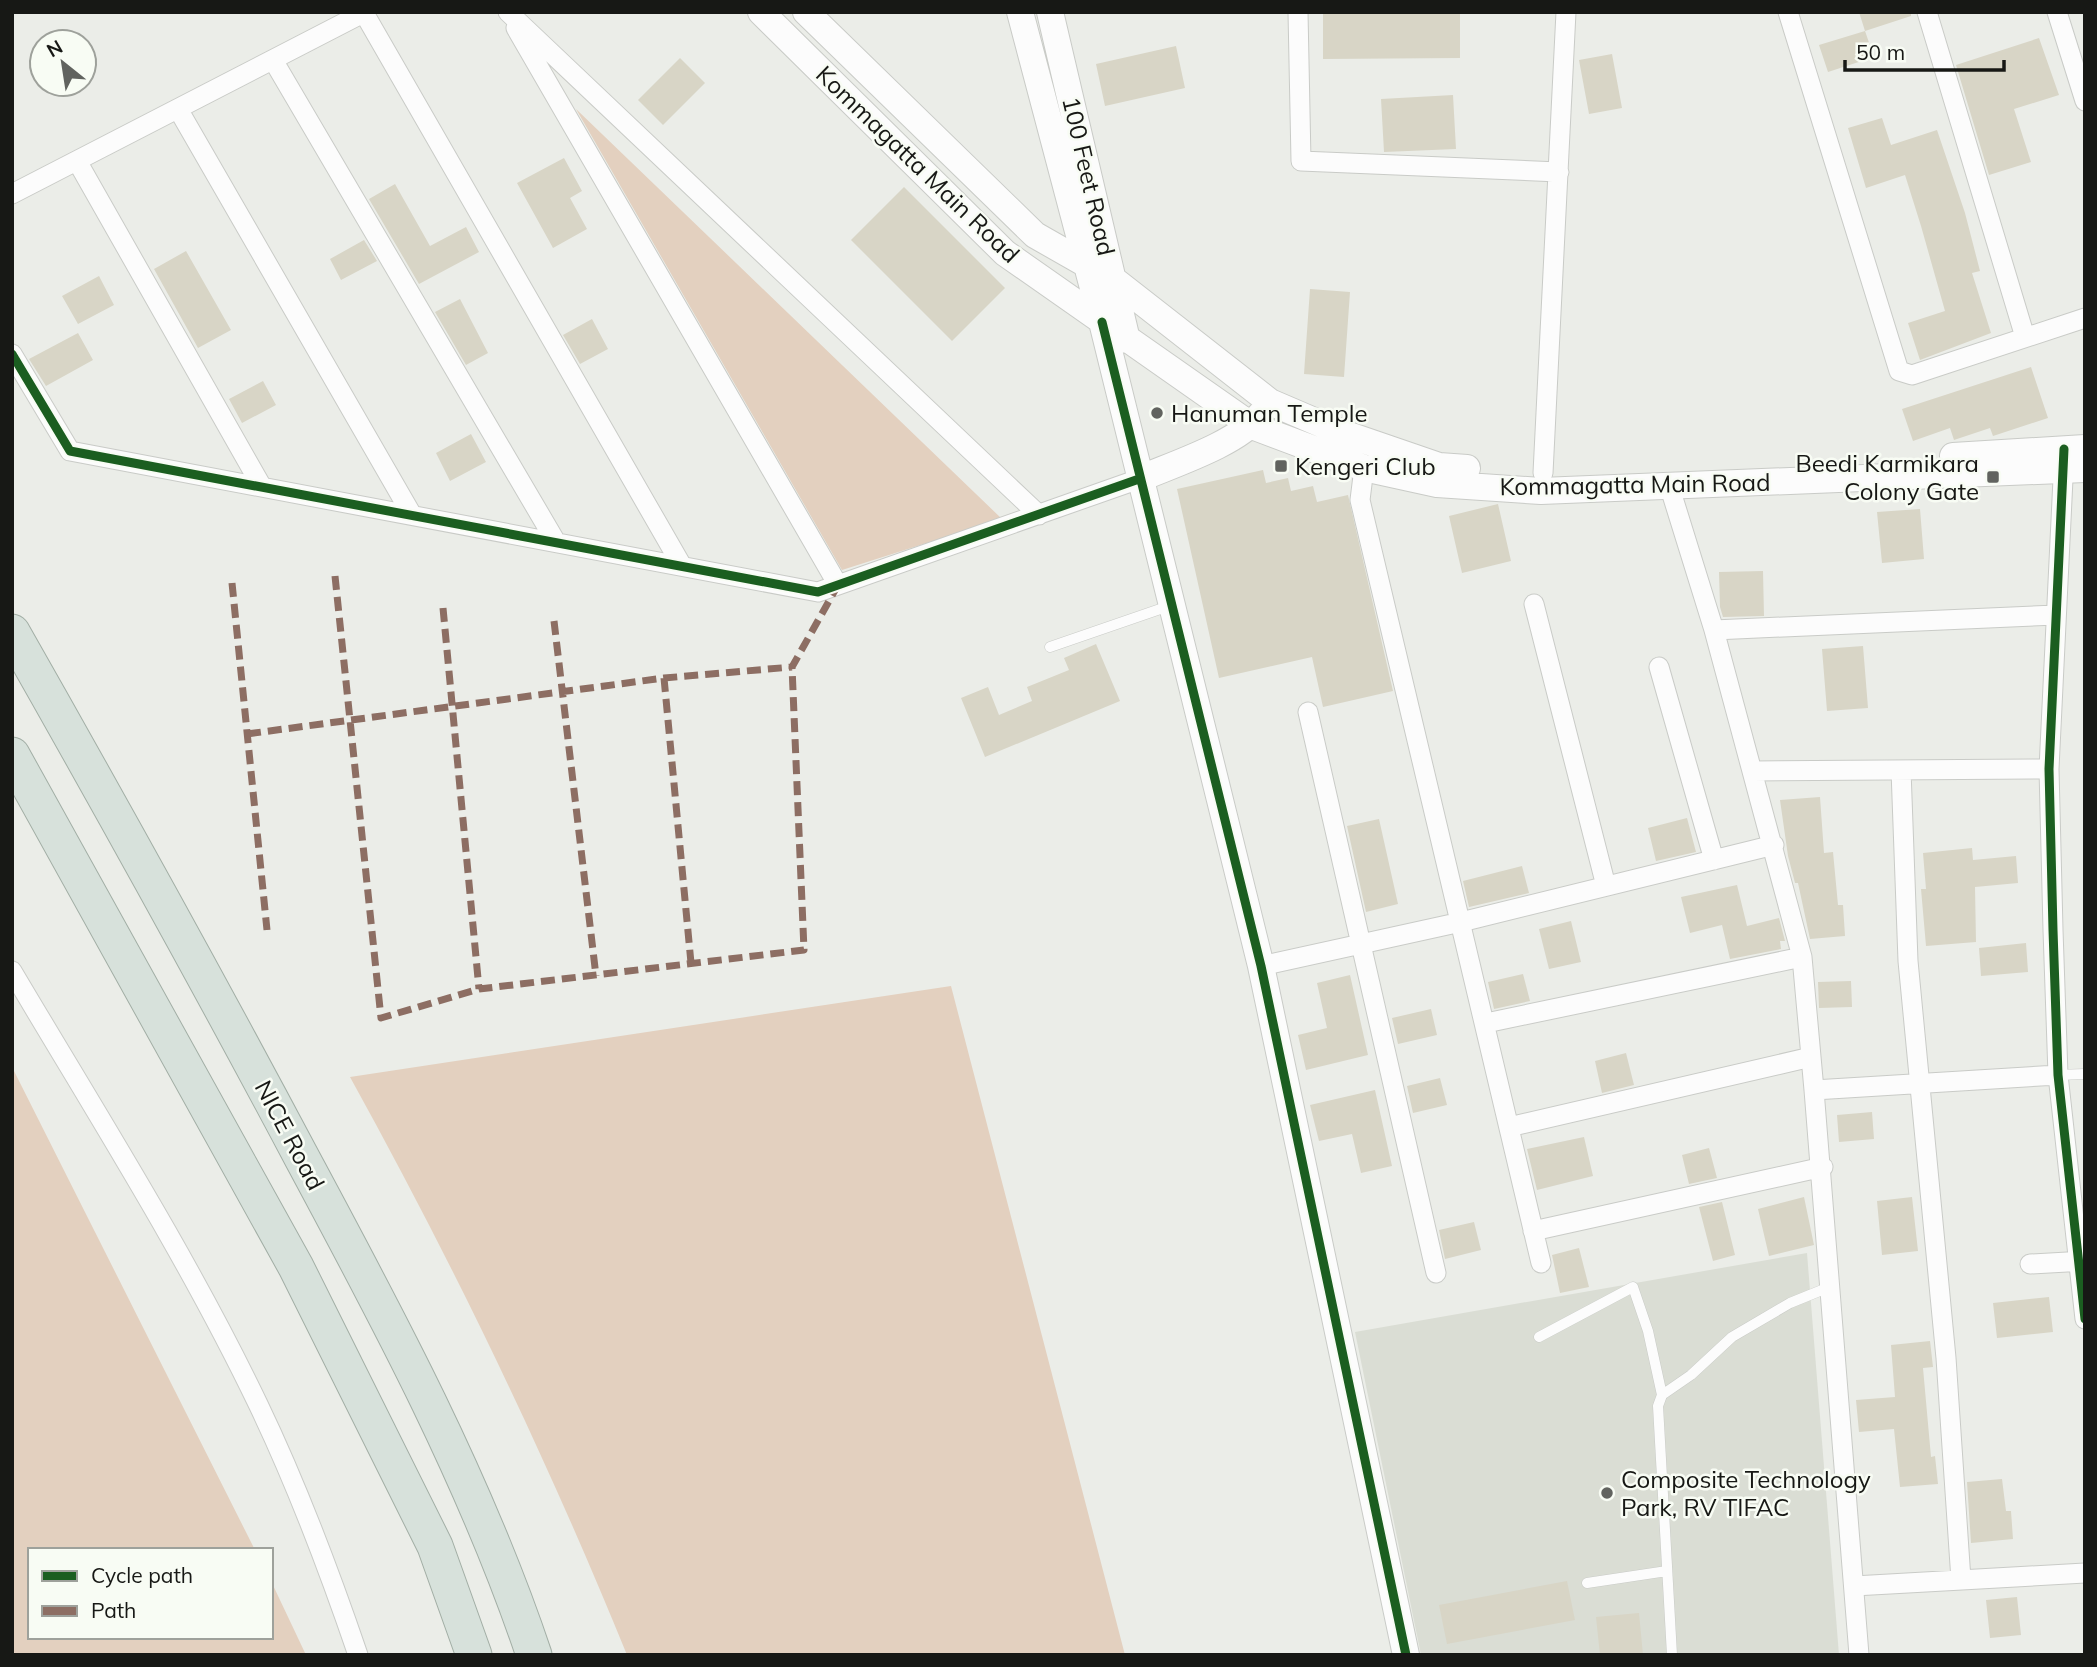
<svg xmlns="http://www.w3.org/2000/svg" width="2097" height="1667" viewBox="0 0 2097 1667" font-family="Mulish,sans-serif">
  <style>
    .built { fill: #daddd4 }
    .green { fill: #e3d0bf }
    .building { fill: #d8d5c6 }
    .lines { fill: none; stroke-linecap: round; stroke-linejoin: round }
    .lane-casing { stroke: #c9cbc7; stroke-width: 11 }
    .street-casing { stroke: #c9cbc7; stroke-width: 21 }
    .secondary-casing { stroke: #c9cbc7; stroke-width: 28 }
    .highway-casing { stroke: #a2aea5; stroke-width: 37 }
    .lane { stroke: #fcfcfc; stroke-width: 10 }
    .street { stroke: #fcfcfc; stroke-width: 19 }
    .secondary { stroke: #fcfcfc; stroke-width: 26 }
    .highway { stroke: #d7e1db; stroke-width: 35 }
    .quiet { stroke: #8d6e63; stroke-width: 7; stroke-dasharray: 14 7; stroke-linecap: butt }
    .cycleway-casing { stroke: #f8fcf4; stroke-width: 13 }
    .cycleway { stroke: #1b5e20; stroke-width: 9 }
    .poi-dot { fill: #61635f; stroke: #f8fcf4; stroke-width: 2.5 }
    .labels { text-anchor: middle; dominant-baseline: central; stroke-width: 5; stroke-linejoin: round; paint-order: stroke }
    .street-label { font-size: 24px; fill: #171815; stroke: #f8fcf4 }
    .poi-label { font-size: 24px; fill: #171815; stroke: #f8fcf4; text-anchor: start }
  </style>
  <rect width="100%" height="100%" fill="#ebede8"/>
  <path class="built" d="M1807,1253L1839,1655H1421L1355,1332Z"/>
  <path class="green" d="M576,109L1002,519L842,570Z
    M951,986L1125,1655H627C546,1456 454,1265 350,1077Z
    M12,1067L255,1550H30V1637H271V1581L306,1655H12Z"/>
  <path class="building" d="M1323,12H1460V58L1323,59Z
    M1859,12H1911V16L1865,31Z
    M1865,31L1874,57L1828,72L1819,45Z
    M2039,38L2059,95L2014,109L2031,162L1989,175L1956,65Z
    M1176,46L1185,88L1105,106L1096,64Z
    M1612,54L1622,108L1589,114L1579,60Z
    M680,58L705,83L663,125L638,100Z
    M1453,95L1456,149L1384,152L1381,99Z
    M1882,118L1891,145L1937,130L1965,213L1980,271L1972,273L1991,333L1920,360L1908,323L1945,311L1921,226L1905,175L1866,188L1848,128Z
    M564,158L582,191L570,198L587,229L553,248L517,183Z
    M395,184L430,246L466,227L479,252L419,284L369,199Z
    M904,187L1005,288L952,341L851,240Z
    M364,240L377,261L341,280L330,259Z
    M186,251L231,330L198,348L154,269Z
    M99,276L114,305L78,324L62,296Z
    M1310,289L1350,292L1344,377L1304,374Z
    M460,299L488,353L466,365L435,312Z
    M592,319L608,349L580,364L563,335Z
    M78,333L93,360L46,386L29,359Z
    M2031,367L2048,418L1993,436L1990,428L1954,440L1950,428L1913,441L1902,409Z
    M263,381L276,405L242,423L229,399Z
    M471,434L486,462L450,481L436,453Z
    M1263,470L1266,483L1288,478L1291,491L1313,486L1317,502L1348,495L1393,691L1323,707L1312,657L1219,678L1177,489Z
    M1498,504L1511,561L1462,573L1449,516Z
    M1920,509L1924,559L1882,563L1877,512Z
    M1763,571L1764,616L1723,617L1720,607L1719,572Z
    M1096,644L1120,701L985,757L961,698L988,687L999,715L1032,701L1027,687L1069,670L1064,658Z
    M1863,646L1868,708L1827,711L1822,649Z
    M1820,797L1824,853L1833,852L1838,905H1843L1845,936L1810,939L1798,883H1795L1788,856L1780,800Z
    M1687,818L1696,852L1656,861L1648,828Z
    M1379,819L1398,904L1366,912L1347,826Z
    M1972,848L1973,860L2016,856L2018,883L1975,887L1976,942L1926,946L1921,889H1926L1923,853Z
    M1522,866L1529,893L1469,907L1463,881Z
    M1737,885L1747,926L1779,918L1785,941H1780L1781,949L1730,959L1722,925L1690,933L1681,897Z
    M1571,921L1581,962L1549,969L1539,929Z
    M2026,943L2028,972L1981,976L1979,948Z
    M1523,974L1530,1001L1494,1009L1488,982Z
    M1350,975L1368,1055L1306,1070L1298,1035L1327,1028L1317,983Z
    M1851,981L1852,1007L1819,1008L1818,982Z
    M1431,1009L1437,1035L1398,1044L1392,1018Z
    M1626,1053L1634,1085L1602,1093L1595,1061Z
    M1440,1078L1447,1105L1413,1113L1407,1086Z
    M1375,1090L1392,1166L1361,1173L1352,1134L1319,1141L1310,1105Z
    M1872,1112L1874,1139L1839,1142L1837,1115Z
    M1584,1137L1593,1176L1537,1190L1527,1149Z
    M1709,1148L1717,1178L1689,1184L1682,1155Z
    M1804,1197L1814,1245L1769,1256L1758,1209Z
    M1912,1197L1918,1251L1882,1255L1877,1201Z
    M1722,1202L1735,1255L1713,1261L1699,1207Z
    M1474,1222L1481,1250L1445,1259L1439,1230Z
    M1579,1248L1589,1287L1560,1293L1552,1255Z
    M2049,1297L2053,1332L1997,1338L1993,1303Z
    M1930,1341L1933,1367L1923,1368L1931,1457L1935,1456L1938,1484L1900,1487L1894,1429L1859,1432L1856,1400L1895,1397L1891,1345Z
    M2002,1479L2006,1511H2011L2013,1539L1971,1543L1967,1482Z
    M1567,1581L1575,1620L1447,1644L1439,1605Z
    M2017,1597L2021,1635L1990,1638L1986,1600Z
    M1639,1613L1643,1655H1600L1596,1617Z"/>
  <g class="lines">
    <g class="lane-casing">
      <path id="lane" d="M1050,647L1169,606
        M2058,1075L2085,1074
        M1539,1337L1633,1287L1648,1331L1662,1395
        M1587,1583L1667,1571
        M1672,1655L1658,1406L1662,1395L1691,1375L1732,1337L1790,1303L1832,1286"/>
    </g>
    <g class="street-casing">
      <path id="street" d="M508,12L1039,515
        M1298,12L1301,161L1559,172
        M1788,12L1899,371L1912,375L2085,318
        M1927,12L2025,337
        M2057,12L2085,101
        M364,13L682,566
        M516,28L838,585
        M273,60L556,542
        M178,109L412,515
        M77,161L262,487
        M12,194L365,12
        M12,354L70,451L818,592L1139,479
        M2064,458L2049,769L2053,930L2058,1075L2085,1319
        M1364,468L1360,500L1541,1263
        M1543,473L1566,12
        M1669,485L1714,630L1802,957L1814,1090
        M1534,604L1606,886
        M1714,630L2056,615
        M1659,667L1714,860
        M1308,712L1436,1273
        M1901,770L1908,961L1946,1358L1961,1580
        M1753,771L2049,769
        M1261,966L1461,922L1774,845
        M12,971C96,1113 186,1254 258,1404C297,1485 329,1570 358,1655
        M1486,1023L1802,957
        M1509,1127L1811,1057
        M1533,1231L1823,1167
        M2030,1264L2085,1261
        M1854,1586L2085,1573
        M1859,1655L1814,1090L2058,1075"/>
    </g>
    <g class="secondary-casing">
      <path id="secondary" d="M761,12L1005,253L1252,426L1364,468L1437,484L1541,491L2085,469
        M806,12L1035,235L1114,280L1270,402L1340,432L1439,466L1467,468
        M1020,12L1102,322L1261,966L1406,1655
        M1050,12L1127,340
        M1953,456L2085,448
        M1139,479C1174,464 1237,444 1260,415"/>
    </g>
    <g class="highway-casing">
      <path id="highway" d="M12,632C111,806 208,981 302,1158C388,1318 476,1482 534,1655
        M12,755L296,1267L435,1546L474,1655"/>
    </g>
    <use href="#lane" class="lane"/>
    <use href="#street" class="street"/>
    <use href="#secondary" class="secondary"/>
    <use href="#highway" class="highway"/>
    <path class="quiet" d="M335,576L381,1018L479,989L804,950L792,667L838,585
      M232,583L267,930
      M443,608L479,989
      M554,621L596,976
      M664,678L691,963
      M247,734L664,678L792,667"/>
    <g class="cycleway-casing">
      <path id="cycleway" d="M1102,322L1261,966L1406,1655
        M12,354L70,451L818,592L1139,479
        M2064,449L2049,769L2053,930L2058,1075L2085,1319"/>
    </g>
    <use href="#cycleway" class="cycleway"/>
  </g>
  <g class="poi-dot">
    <circle cx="1157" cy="413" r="7"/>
    <rect x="1274" y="459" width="14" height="14" rx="3.5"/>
    <rect x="1986" y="470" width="14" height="14" rx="3.5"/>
    <circle cx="1607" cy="1493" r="7"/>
  </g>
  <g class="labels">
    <g class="street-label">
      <text transform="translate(918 164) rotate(44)">Kommagatta Main Road</text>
      <text transform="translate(1089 176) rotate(77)">100 Feet Road</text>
      <text transform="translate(1635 484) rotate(-1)">Kommagatta Main Road</text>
      <text transform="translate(290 1135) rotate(62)">NICE Road</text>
    </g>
    <g class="poi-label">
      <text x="1171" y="413">Hanuman Temple</text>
      <text x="1979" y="463" text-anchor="end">Beedi Karmikara<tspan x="1979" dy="28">Colony Gate</tspan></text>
      <text x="1295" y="466">Kengeri Club</text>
      <text x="1621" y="1479">Composite Technology<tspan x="1621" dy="28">Park, RV TIFAC</tspan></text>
    </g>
  </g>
  <rect width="2097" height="1667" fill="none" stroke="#171815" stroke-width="28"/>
  <rect x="28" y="1548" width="245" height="91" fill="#f8fcf4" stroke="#9ea19b" stroke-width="2"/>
  <rect x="42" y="1571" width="35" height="10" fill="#1b5e20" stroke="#9ea19b" stroke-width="2"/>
  <text x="91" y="1583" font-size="21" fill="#171815">Cycle path</text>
  <rect x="42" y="1606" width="35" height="10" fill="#8d6e63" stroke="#9ea19b" stroke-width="2"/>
  <text x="91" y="1618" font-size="21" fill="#171815">Path</text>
  <g transform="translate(63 63) rotate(330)"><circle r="33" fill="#f8fcf4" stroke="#9ea19b" stroke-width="2"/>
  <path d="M0-5L12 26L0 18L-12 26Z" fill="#61635f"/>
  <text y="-10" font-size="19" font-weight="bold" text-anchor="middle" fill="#171815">N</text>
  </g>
  <path d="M1845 60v10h159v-10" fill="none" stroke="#171815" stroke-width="3.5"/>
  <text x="1856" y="60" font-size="21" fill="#171815" stroke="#f8fcf4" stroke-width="5" paint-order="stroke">50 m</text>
</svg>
